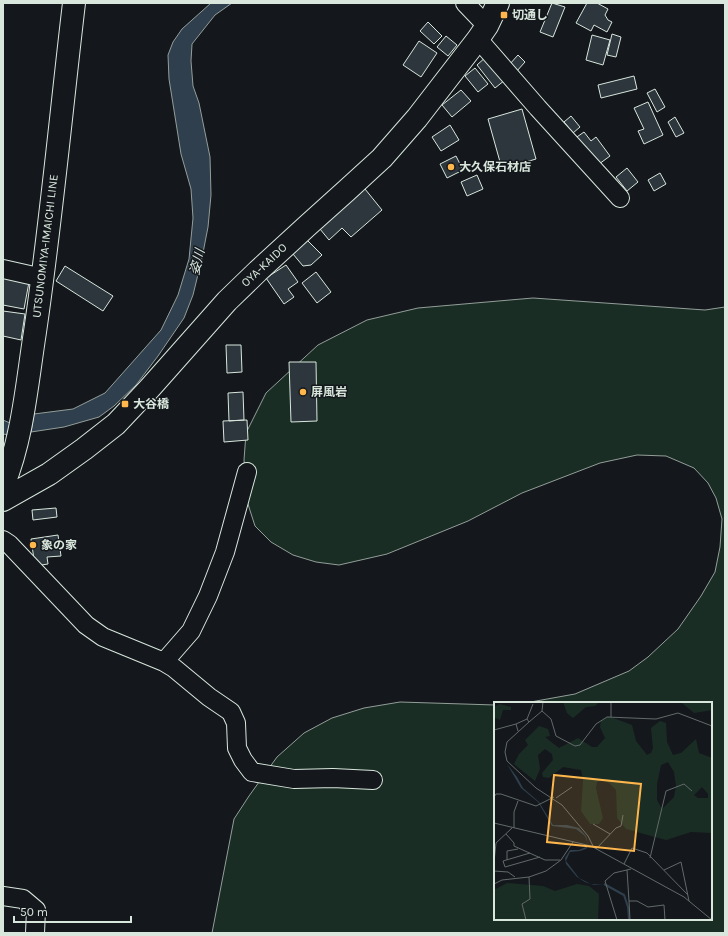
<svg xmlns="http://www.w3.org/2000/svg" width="728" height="936" viewBox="0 0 728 936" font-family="Karla,'Noto Sans JP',sans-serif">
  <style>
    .green { fill: #1a2d24; stroke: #939e99 }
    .water { fill: #2f3f4d; stroke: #939e99 }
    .building { fill: #2c363c; stroke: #d8e6dc }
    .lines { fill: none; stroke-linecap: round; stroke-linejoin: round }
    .minor-casing { stroke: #d8e6dc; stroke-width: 20 }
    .major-casing { stroke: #d8e6dc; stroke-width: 24 }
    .minor { stroke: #14181c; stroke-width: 18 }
    .major { stroke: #14181c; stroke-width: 22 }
    .poi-dot { fill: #ffb74d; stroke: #14181c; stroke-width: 1.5 }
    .labels { text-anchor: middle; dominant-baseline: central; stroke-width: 3; stroke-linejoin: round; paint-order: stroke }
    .poi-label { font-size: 12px; font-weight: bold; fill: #d8e6dc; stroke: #14181c; text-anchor: start }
    .street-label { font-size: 12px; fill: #d8e6dc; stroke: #14181c }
    .water-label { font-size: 13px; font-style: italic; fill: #d8e6dc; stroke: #14181c }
    .inset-river { fill: none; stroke: #2f3f4d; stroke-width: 2 }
    .inset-road { fill: none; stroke: #626a69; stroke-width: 1 }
    .view { fill: #ffb74d; fill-opacity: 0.15; stroke: #ffb74d; stroke-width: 2 }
    .inset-edge { fill: none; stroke: #d8e6dc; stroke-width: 2 }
  </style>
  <rect width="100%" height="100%" fill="#14181c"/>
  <path class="green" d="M533,298L705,310L725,307V933H212L234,819L249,796L277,757L304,733L332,718L364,708L400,702L495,705V919H711V703H525L575,694L629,671L648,657L678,629L701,596L715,572L720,547L722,519L716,498L708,483L694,468L666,456L637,455L600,463L522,493L468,521L387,554L339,565L316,562L293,555L271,542L255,526L247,501L244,460L246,433L266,393L318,345L367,320L418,308Z"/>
  <path class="water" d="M211,3H232L215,15L192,44L191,61L193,86L199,103L210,157L211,195L208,227L202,258L193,295L184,318L158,356L136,385L114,406L99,417L64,427L31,432L34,414L73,409L105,393L161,330L178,295L189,259L193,218L191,189L181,154L169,79L168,55L173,42L182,29Z
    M3,420L10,423L9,435L3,434Z"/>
  <path class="building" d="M552,3L565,7L553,37L540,32Z
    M587,3H597L608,9L605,15L608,20L612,22L607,32L594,25L591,31L576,23Z
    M428,22L442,36L434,44L420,31Z
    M612,34L621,37L616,57L607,55Z
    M592,35L610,40L603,65L586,60Z
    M446,36L457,45L448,56L437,47Z
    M419,41L437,53L421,77L403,65Z
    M518,55L525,62L516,72L509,65Z
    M487,56L505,80L495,88L477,65Z
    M475,68L488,84L478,92L465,76Z
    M634,76L637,89L601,98L598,85Z
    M655,89L665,107L657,112L647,93Z
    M461,90L471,101L452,117L442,105Z
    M648,102L663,135L644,144L638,131L644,129L634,108Z
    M522,109L536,159L502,169L488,119Z
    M571,116L580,127L573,133L564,122Z
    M675,117L684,133L676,137L668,122Z
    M450,125L459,140L441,151L432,137Z
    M584,132L591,141L596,137L610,156L595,167L574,139Z
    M456,156L463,170L447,178L440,164Z
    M627,168L638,182L627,191L616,177Z
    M660,173L666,184L654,191L648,180Z
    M477,175L483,189L467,196L461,182Z
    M365,189L382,210L351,237L342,228L329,240L320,229Z
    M307,240L322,255L311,265L303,266L293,254Z
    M286,265L298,282L288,289L294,297L284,304L266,278Z
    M65,266L113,296L103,311L56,281Z
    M316,272L331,292L317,303L302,283Z
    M3,277L29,282L24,309L3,305Z
    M3,311L25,314L21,340L3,336Z
    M226,345H241L242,372L227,373Z
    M289,362H316L317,421L291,422Z
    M243,392L244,420L229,421L228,393Z
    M247,420L248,440L224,442L223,421Z
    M56,508L57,517L33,520L32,510Z
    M58,535L61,556L47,557L48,564L35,566L31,539Z"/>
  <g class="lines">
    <g class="minor-casing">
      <path id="minor" d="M465,3L487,26
        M478,39L538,108L620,198
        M3,269L43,278
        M3,540L9,544L86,625L103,637L164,662L174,668L209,697L231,712L236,723L237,748L243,760L252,772L294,779L333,778L373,780
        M164,662L191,631L208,596L225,552L247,472
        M3,896L23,899L36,910L35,933"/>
    </g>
    <g class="major-casing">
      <path id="major" d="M3,486C23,437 27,383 35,332C51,223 61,113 74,3
        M3,500L49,474L84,449L116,424L149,389L227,301L258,271L307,226L346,191L382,158L417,118L478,39L487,26L498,3"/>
    </g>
    <use href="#minor" class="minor"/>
    <use href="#major" class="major"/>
  </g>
  <g class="poi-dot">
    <rect x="500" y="11" width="8" height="8" rx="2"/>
    <circle cx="451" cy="167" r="4"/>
    <circle cx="303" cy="392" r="4"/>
    <rect x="121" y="400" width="8" height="8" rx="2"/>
    <circle cx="33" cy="545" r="4"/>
  </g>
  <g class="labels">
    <g class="poi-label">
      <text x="512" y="15">切通し</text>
      <text x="459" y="167">大久保石材店</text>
      <text x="311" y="392">屏風岩</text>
      <text x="133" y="404">大谷橋</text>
      <text x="41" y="545">象の家</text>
    </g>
    <g class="street-label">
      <text transform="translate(45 246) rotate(-83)">UTSUNOMIYA-IMAICHI LINE</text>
      <text transform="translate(264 265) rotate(-43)">OYA-KAIDO</text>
    </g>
    <g class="water-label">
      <text transform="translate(197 262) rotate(-76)">姿川</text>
    </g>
  </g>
  <g transform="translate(494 702)">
    <rect width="218" height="218" fill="#14181c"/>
    <path d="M69,0H105L101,4L92,5L79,16L73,11ZM187,0H218V8L200,11ZM6,2L17,5V8H9L6,18L0,15V5ZM114,14L138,23L142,39L153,53L157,51L159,46L157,26L166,19L172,21L173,40L179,53L187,51L202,37L205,51L218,56V131L197,130L172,138L132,127L123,116L122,88L115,81L109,78L103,80L102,86L109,116L105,122H96L87,109L89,78L87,68L69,65L55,76L49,75L48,71L59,58L58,52L51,47L44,53L46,67L41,79L20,62L25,52L34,43L31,38L45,24L54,27L56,34L51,35L65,46L84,36L98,45H103L111,36L106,25L107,19ZM174,60L180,70L182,84L180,95L168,107L163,98V82L167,63ZM208,85L214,92V96H204L200,93ZM13,181L49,184L61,189L83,182L95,184L105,192L104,218H0V188Z" fill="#1a2d24" fill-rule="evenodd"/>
    <path d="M13,62L23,75L29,86L45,100L59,123H73L85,126L92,134L94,142L91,134L82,127L58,124L44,100L27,86ZM94,144L92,147L86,149L76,150L72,159L85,176L97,182L110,183H100L91,180L83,175L72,162L71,156L76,148H85Z" fill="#2f3f4d"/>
    <path class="inset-river" d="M110,182L130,193L134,205L135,218"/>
    <path class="inset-road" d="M48,9L57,17L62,34L81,44L86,43L102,22L113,15L162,17L184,11L218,24M117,15V0M33,17L35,20L48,9L49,0M35,20L13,40L11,50L13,59L42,86L68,103L94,134L100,146M22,22L33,17L39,2M0,28L22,22L24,29M0,95L2,92H7L42,104L60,95M62,96L78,85M0,121L97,144L190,195L218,218M99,122L116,132M20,126V110L24,99M12,132L20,141V144L51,158H66M102,147L122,126L127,124L129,113M36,151L9,159L11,165L46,155M156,156L172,89L190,82L198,89M13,158V149L24,147M0,160L2,141L18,126M130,162L138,146L153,151L194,193M133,168L135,199H143L154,205L170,203L171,218M170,168L187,160L195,199M0,169L14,170L21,175M0,182L8,178L35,175L52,169L67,158L79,140M135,199L136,218M32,218L28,202L36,197L35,175M123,218L111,179L120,171L137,167"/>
    <path class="view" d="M60,73L147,82L140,149L53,140Z"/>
    <rect width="218" height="218" class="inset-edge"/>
  </g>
  <rect width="728" height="936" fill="none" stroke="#d8e6dc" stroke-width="8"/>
  <path d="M14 916v6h117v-6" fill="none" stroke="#d8e6dc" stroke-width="2"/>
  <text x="20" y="916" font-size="12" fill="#d8e6dc" stroke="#14181c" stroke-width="3" paint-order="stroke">50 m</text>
</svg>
